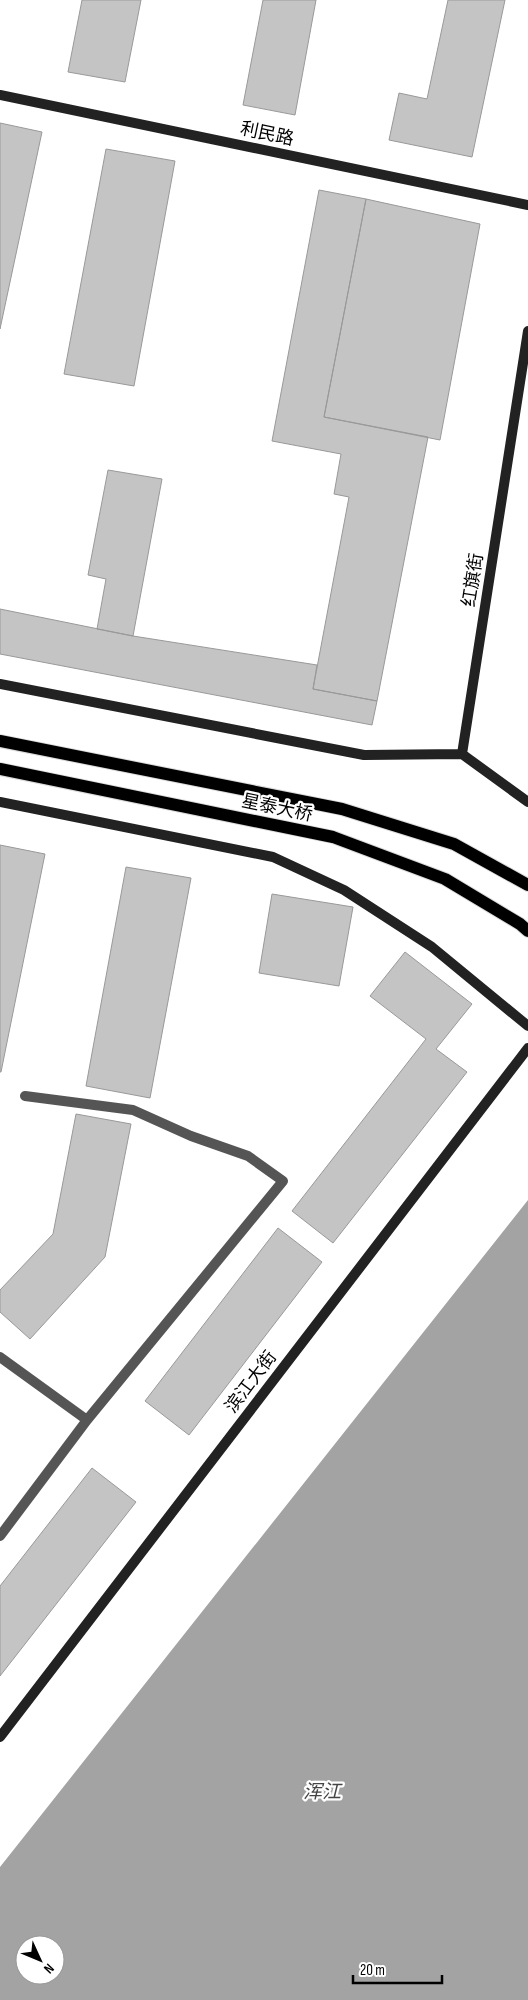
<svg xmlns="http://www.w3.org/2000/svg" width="528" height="2000" viewBox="0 0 528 2000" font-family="'Sofia Sans Condensed','Noto Sans SC',sans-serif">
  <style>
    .water { fill: #a3a3a3; fill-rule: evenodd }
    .building { fill: #c4c4c4; stroke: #999 }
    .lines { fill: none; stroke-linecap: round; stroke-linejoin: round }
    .primary-casing { stroke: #dbdbdb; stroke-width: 14 }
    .street { stroke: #555; stroke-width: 10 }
    .secondary { stroke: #222; stroke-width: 10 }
    .primary { stroke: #000; stroke-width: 12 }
    .labels { text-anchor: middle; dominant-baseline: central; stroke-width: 4.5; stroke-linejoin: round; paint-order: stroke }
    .street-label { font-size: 18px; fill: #000; stroke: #fff }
    .water-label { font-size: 19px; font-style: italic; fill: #444; stroke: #fff }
  </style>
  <rect width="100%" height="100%" fill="#fff"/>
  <path class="water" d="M528,1200V2000H0V1867ZM25,1945H55V1975H25Z"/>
  <path class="building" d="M82,0H141L125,82L68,72Z
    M263,0H316L295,115L243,105Z
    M448,0H505L472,157L389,140L399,93L427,99Z
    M0,123L42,132L0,329Z
    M106,149L175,161L134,386L64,374Z
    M319,190L366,199L324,417L428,437L377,701L313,689L349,497L334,494L341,454L272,441Z
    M366,199L480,224L440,440L324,417Z
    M108,470L162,479L133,636L97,629L106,579L88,575Z
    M0,609L133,636L317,665L313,689L377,701L372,725L0,654Z
    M0,845L45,854L1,1072H0Z
    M126,867L191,878L150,1098L86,1086Z
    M272,894L353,907L339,986L259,973Z
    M405,952L472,1004L436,1049L467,1072L333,1243L292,1211L426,1039L370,996Z
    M76,1114L131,1124L105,1257L30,1339L0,1312V1290L53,1234Z
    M278,1228L322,1262L189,1435L145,1401Z
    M92,1468L136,1502L0,1676V1586Z"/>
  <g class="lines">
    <g class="primary-casing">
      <path id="primary" d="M0,741L342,809L454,844L528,885
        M0,769L333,837L445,879L520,924L528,931"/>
    </g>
    <path class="street" d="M0,1357L87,1420
      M0,1536L87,1420L283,1181L248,1156L191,1136L133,1110L25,1096"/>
    <path class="secondary" d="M0,95L528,205
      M0,684L364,755L462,754
      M462,754L528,331
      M462,754L528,802
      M0,802L273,857L344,890L432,947L528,1026
      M0,1737L528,1048"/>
    <use href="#primary" class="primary"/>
  </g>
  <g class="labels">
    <g class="street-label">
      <text transform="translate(267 134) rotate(12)">利民路</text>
      <text transform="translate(473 580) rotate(-81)">红旗街</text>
      <text transform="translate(277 808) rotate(12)">星泰大桥</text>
      <text transform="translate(251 1382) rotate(-53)">滨江大街</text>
    </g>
    <g class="water-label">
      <text x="322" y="1792">浑江</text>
    </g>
  </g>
  <g transform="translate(40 1960) rotate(134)"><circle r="24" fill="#ffffff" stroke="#999999"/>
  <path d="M0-4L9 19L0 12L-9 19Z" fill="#000000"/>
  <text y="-8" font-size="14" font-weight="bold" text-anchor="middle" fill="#000000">N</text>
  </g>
  <path d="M353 1975v8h89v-8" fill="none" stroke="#000000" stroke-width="2.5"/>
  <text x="360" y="1975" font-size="15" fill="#000000" stroke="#ffffff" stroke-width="4" paint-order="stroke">20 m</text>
</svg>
